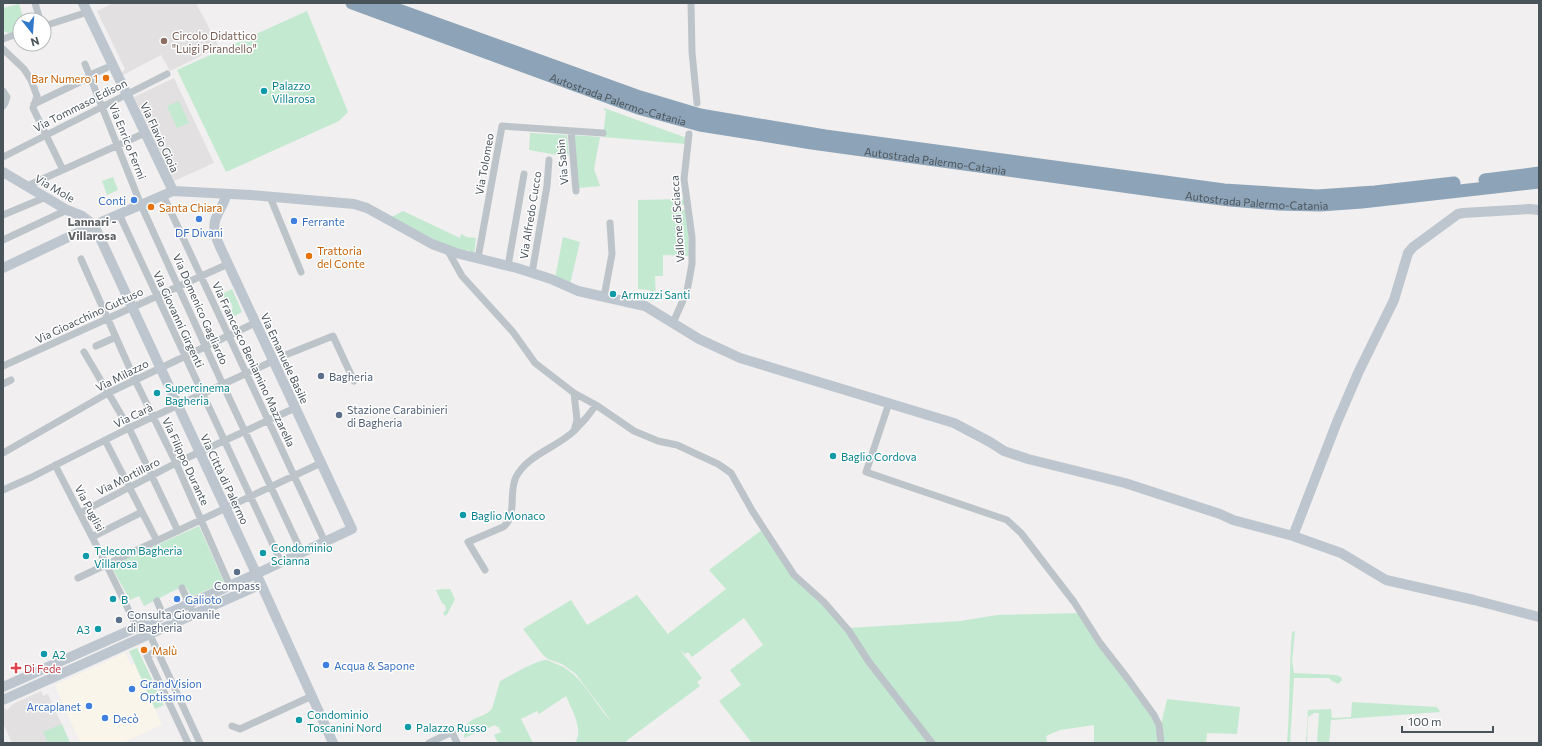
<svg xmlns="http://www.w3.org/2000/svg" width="1542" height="746" viewBox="0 0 1542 746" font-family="Commissioner,sans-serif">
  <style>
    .commercial { fill: #faf5ea }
    .education { fill: #e2e0e0 }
    .green { fill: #c3e9d0 }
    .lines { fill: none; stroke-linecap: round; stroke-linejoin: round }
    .street { stroke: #bcc4ca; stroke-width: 7 }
    .secondary { stroke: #bdc6ce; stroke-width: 10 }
    .highway { stroke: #8da3b7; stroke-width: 13 }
    .education-dot { fill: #8d6e63; stroke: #fff; stroke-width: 1.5 }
    .food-dot { fill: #e8710a; stroke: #fff; stroke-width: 1.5 }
    .culture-dot { fill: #0f9aa8; stroke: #fff; stroke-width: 1.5 }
    .shop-dot { fill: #3f7fe0; stroke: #fff; stroke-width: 1.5 }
    .service-dot { fill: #5c6f8a; stroke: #fff; stroke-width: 1.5 }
    .health-dot { fill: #e0444e; stroke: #fff; stroke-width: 1.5 }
    .labels { text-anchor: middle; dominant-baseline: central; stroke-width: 3; stroke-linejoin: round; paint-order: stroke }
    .education-label { font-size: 11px; fill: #785e54; stroke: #fff; text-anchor: start }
    .food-label { font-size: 11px; fill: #c56008; stroke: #fff; text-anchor: start }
    .culture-label { font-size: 11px; fill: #0d838f; stroke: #fff; text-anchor: start }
    .street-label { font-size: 11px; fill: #49535a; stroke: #fff }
    .shop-label { font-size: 11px; fill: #366cbe; stroke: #fff; text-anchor: start }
    .service-label { font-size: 11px; fill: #4e5e75; stroke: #fff; text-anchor: start }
    .health-label { font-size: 11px; fill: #be3a42; stroke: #fff; text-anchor: start }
    .neighbourhood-label { font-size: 12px; font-weight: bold; fill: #5c5f63; stroke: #fff }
  </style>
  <rect width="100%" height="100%" fill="#f1efef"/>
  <path class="commercial" d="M125,653L131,665L135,663L162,725L122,743H80L55,685Z"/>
  <path class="education" d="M114,3H196L219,47L170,71L161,55L123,75L122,72L125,69L97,11Z
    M174,78L214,163L174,181L134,97Z
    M41,691L43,696L48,694L70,743H12L3,723V709L5,708L7,710L13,704Z"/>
  <path class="green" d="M19,4L24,20H20V29L10,33L5,32L3,28V8Z
    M307,11L348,112L339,121L226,172L177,70Z
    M179,101L189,123L177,128L167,106Z
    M604,108L684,137L686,135V144L603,137L606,111L604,110Z
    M530,133L567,135L569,155L557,156V155L529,150Z
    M574,135L600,137L594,169L600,186L579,188Z
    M113,177L118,190L107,195L102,181Z
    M684,199L685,205H681V209L685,210L688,227L689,256L663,255V276H655L656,301H650V290L638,289V200Z
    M403,211L460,238L461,234L467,237L476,238L474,255L469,253V250H466L465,252L453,250L392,217Z
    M563,237L580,242L570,284L555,278Z
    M232,289L242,312L233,317L229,310L233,308L231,303L227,305L222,294Z
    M199,526L224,582L191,597L187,588L183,586L144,606L139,596L130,600L111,566Z
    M763,529L794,575L849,628L961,621L997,615L1082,613L1161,725L1167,699L1240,707L1237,734L1207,733L1206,743H1094V725L1060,730L1046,736L1047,743H752L719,701L741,685L730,670L763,645L744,618L692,657L688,652L685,654L680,650L702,678L697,682L700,686L626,741L628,743H575C584,729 572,711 566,696L539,714L537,711L521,719L533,743H498L494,735L501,732L498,726L496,727L495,725L464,738C464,714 479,722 492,709L500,681C510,676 535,661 545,660C548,660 552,662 554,663C582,672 593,703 612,722L576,674L562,664L548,659L543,655L523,629L571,600L587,625L637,595L668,634L726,589L709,570Z
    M443,589H450L455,599L448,613L445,616L443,613L446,610L445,605L442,603L436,590Z
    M1295,631L1292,661L1294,673L1336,675L1341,677L1342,680L1338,684L1332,681L1329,678H1294L1290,743H1287C1290,706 1289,669 1292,632Z
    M137,648L164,705L155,709L129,651Z
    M1352,702L1437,707L1440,712L1331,720L1329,743H1317L1319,713H1314L1308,717L1307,743H1306L1308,710L1331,709L1332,718L1351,717Z
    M62,724L70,743H48L43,732Z"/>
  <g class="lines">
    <path class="street" d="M35,3L40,20
      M691,3L692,52L697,103
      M44,26L88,12
      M3,39L20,33
      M3,49L24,69L31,80L37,96L33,108L63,170
      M85,64L141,205L223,385L302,553
      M90,75L106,68
      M3,91L7,97L5,103L3,106
      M34,104L90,77
      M571,131L576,191
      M3,157L167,74
      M27,186L145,133
      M163,195L325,542
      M270,197L301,272
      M119,214L281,562
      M3,215L46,197
      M3,240L67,210
      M448,251L462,276L513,332L535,363L574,393L596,405L634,431L658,441L677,445L718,464L731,473L753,512L794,575L824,602L849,631L869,662L932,743
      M478,258L502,126L603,133
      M81,259L135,380L176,463L230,586
      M508,266L524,174
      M532,273L547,186L549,160
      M604,297L612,254L610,223
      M673,323L687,291L692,264V237L684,179L689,134
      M96,346L116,337
      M84,352L129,428L178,531
      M283,356L333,336L354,381
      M3,366L228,264
      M3,384L11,380
      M574,393L577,420L574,431L587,417L596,405
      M889,403L866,472L1007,520L1021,533L1074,602L1100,643L1128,679L1154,715L1159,725L1161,743
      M105,440L157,541
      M3,453L108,393L255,323
      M55,465L106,564L137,627
      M3,490L32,477L129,428L273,361
      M80,513L176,463L295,408
      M92,537L142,512
      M485,570L468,542L503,527C518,516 508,493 516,477C527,455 556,448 574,431
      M78,578L321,463
      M182,588L191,608
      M157,601L163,615
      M150,635L200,743
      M157,651L147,656L188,743
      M232,726L240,729L312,696
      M429,743L452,732L457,743"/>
    <path class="secondary" d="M83,3L173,191
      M3,172L67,210L82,216L94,225L261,584L333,743
      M173,191L251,195L354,204L367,208L432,244L456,253L517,268L551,279L578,291L645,306L699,339L740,358L954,423L990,442L1004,451L1028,459L1125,483L1220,514L1233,520L1293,536L1341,553L1386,580L1474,600L1539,617
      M3,268L94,225L173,191
      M1293,536L1337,422L1359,371L1394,300L1408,253L1413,247L1458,214L1463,213L1529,209L1539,210
      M3,687L256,574L352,529L228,264C222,250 210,232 216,218C219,209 225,204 226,194
      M3,700L261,584"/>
    <g class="highway">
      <path id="s1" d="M352,3L638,108L700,125L812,143L1166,192L1230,200L1278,204L1320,205L1362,202L1539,182"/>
      <path d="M379,3L640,97L700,115L825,136L1224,190L1317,196L1375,192L1454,183"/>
      <path d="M1485,180L1539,173"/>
    </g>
  </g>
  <circle class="education-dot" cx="164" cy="41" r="4"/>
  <g class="food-dot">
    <circle cx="106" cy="78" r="4"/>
    <circle cx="151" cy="207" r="4"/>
    <circle cx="309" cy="256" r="4"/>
    <circle cx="144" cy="650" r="4"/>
  </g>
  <g class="culture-dot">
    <circle cx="264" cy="91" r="4"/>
    <circle cx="613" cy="294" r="4"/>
    <circle cx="157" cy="393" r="4"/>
    <circle cx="833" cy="456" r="4"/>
    <circle cx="463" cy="515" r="4"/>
    <circle cx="263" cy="553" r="4"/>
    <circle cx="86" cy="556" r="4"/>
    <circle cx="113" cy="599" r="4"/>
    <circle cx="98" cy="629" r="4"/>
    <circle cx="44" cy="654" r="4"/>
    <circle cx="299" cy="720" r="4"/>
    <circle cx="408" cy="727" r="4"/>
  </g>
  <g class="shop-dot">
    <circle cx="134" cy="200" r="4"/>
    <circle cx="199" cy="219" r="4"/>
    <circle cx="294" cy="221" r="4"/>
    <circle cx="177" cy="599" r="4"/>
    <circle cx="326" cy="665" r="4"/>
    <circle cx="132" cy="689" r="4"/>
    <circle cx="89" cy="706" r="4"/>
    <circle cx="105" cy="718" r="4"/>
  </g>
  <g class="service-dot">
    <circle cx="321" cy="376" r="4"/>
    <circle cx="339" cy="415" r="4"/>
    <circle cx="237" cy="572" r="4"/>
    <circle cx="119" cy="620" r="4"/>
  </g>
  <path class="health-dot" d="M14 662h4v4h4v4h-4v4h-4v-4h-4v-4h4z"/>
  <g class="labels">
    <g class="education-label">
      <text x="172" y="35">Circolo Didattico<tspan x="172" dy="13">"Luigi Pirandello"</tspan></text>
    </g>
    <g class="food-label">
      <text x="98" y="78" text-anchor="end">Bar Numero 1</text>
      <text x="159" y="207">Santa Chiara</text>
      <text x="317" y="250">Trattoria<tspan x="317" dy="13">del Conte</tspan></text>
      <text x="152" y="650">Malù</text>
    </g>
    <g class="culture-label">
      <text x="272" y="85">Palazzo<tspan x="272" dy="13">Villarosa</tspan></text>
      <text x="621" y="294">Armuzzi Santi</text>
      <text x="165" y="387">Supercinema<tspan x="165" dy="13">Bagheria</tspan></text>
      <text x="841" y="456">Baglio Cordova</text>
      <text x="471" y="515">Baglio Monaco</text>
      <text x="271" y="547">Condominio<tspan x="271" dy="13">Scianna</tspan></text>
      <text x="94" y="550">Telecom Bagheria<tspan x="94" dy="13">Villarosa</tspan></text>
      <text x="121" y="599">B</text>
      <text x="90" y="629" text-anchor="end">A3</text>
      <text x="52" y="654">A2</text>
      <text x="307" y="714">Condominio<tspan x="307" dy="13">Toscanini Nord</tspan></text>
      <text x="416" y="727">Palazzo Russo</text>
    </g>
    <g class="street-label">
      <text stroke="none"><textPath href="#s1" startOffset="283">Autostrada Palermo-Catania</textPath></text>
      <text transform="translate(80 105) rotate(-27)">Via Tommaso Edison</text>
      <text transform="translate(160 137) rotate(65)">Via Flavio Gioia</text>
      <text transform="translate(128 141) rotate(68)">Via Enrico Fermi</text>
      <text stroke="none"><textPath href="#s1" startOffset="607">Autostrada Palermo-Catania</textPath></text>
      <text transform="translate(562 162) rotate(-95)">Via Sabin</text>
      <text transform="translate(484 164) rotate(-80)">Via Tolomeo</text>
      <text transform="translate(55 188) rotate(30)">Via Mole</text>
      <text stroke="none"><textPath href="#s1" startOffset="931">Autostrada Palermo-Catania</textPath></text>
      <text transform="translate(530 215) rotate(-81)">Via Alfredo Cucco</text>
      <text transform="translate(677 219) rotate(-94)">Vallone di Sciacca</text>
      <text transform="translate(201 309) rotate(66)">Via Domenico Gagliardo</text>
      <text transform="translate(89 315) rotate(-25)">Via Gioacchino Guttuso</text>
      <text transform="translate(179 319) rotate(65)">Via Giovanni Girgenti</text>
      <text transform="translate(285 358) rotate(65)">Via Emanuele Basile</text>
      <text transform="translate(254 364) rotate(65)">Via Francesco Beniamino Mazzarella</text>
      <text transform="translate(122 375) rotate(-27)">Via Milazzo</text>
      <text transform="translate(133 415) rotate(-26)">Via Carà</text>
      <text transform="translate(186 461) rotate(65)">Via Filippo Durante</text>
      <text transform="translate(128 476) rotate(-27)">Via Mortillaro</text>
      <text transform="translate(225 479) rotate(65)">Via Città di Palermo</text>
      <text transform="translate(90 508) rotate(62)">Via Puglisi</text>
    </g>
    <g class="shop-label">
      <text x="126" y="200" text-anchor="end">Conti</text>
      <text x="302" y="221">Ferrante</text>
      <text x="199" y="232" text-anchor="middle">DF Divani</text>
      <text x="185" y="599">Galioto</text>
      <text x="334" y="665">Acqua &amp; Sapone</text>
      <text x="140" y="683">GrandVision<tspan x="140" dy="13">Optissimo</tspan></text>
      <text x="81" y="706" text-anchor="end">Arcaplanet</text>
      <text x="113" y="718">Decò</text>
    </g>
    <g class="service-label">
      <text x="329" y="376">Bagheria</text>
      <text x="347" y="409">Stazione Carabinieri<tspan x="347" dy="13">di Bagheria</tspan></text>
      <text x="237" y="585" text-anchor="middle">Compass</text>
      <text x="127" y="614">Consulta Giovanile<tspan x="127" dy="13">di Bagheria</tspan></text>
    </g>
    <g class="health-label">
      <text x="24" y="668">Di Fede</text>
    </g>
    <g class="neighbourhood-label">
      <text x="92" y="221">Lannari -<tspan x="92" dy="14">Villarosa</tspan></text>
    </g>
  </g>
  <rect width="1542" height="746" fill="none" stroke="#49535a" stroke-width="8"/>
  <g transform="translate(32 32) rotate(163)"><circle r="19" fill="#ffffff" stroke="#b6babd"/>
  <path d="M0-3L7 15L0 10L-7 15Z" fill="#3079ca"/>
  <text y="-6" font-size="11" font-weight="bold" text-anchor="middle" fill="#49535a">N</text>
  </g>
  <path d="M1402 726v6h91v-6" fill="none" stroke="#49535a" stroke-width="2"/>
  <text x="1408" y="726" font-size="12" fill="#49535a" stroke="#ffffff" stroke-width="3" paint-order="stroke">100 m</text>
</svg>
